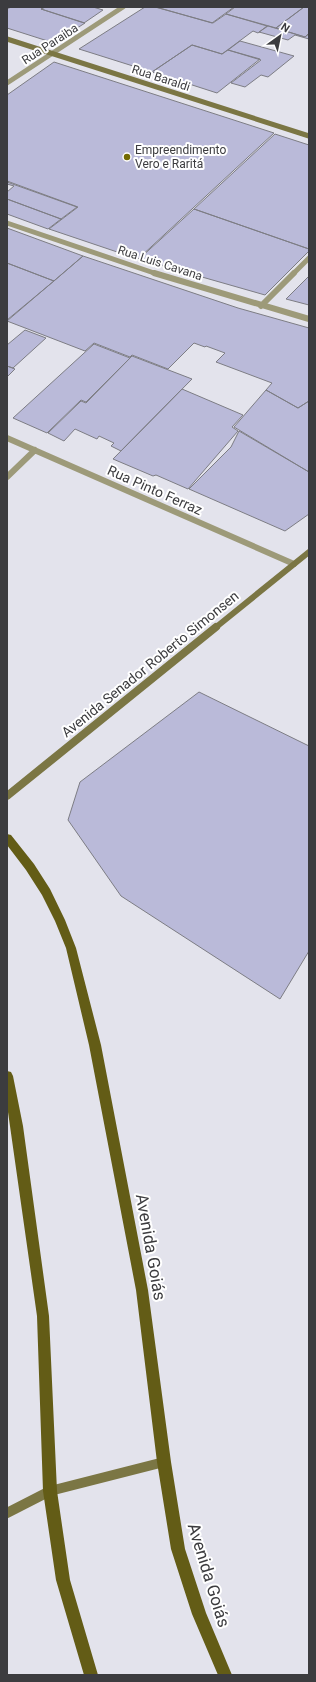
<svg xmlns="http://www.w3.org/2000/svg" width="316" height="1682" viewBox="0 0 316 1682" font-family="Roboto,sans-serif">
  <style>
    .building { fill: #babad9; stroke: #7d7d84 }
    .lines { fill: none; stroke-linecap: round; stroke-linejoin: round }
    .street-far1 { stroke: #9d9a79; stroke-width: 5 }
    .street { stroke: #9d9a79; stroke-width: 6 }
    .secondary-far3 { stroke: #7b7644; stroke-width: 5 }
    .secondary-far2 { stroke: #7b7644; stroke-width: 6 }
    .secondary-far1 { stroke: #7b7644; stroke-width: 8 }
    .secondary { stroke: #7b7644; stroke-width: 10 }
    .primary { fill: #635c16; fill-rule: evenodd }
    .poi-dot { fill: #736a02; stroke: #fff; stroke-width: 1.5 }
    .labels { text-anchor: middle; dominant-baseline: central; stroke-width: 4; stroke-linejoin: round; paint-order: stroke }
    .far-street-label { font-size: 12px; fill: #3c3c3f; stroke: #fff }
    .far-poi-label { font-size: 12px; fill: #3c3c3f; stroke: #fff; text-anchor: start }
    .street-label { font-size: 14px; fill: #3c3c3f; stroke: #fff }
    .near-street-label { font-size: 17px; fill: #3c3c3f; stroke: #fff }
  </style>
  <rect width="100%" height="100%" fill="#e3e3ec"/>
  <path class="building" d="M11,7H45L41,9L85,23L54,43L7,28V9Z
    M45,7H93L103,10L84,23L41,9Z
    M145,7H155L213,23L226,14L267,26L258,33L253,31L222,54L192,45L152,72L79,49Z
    M156,7H234L212,23Z
    M235,7H304L276,28L226,14Z
    M304,7H309V33L305,37L276,28Z
    M268,26L305,37L309,34V39L295,35L288,40L259,32Z
    M240,41L294,56L268,77L261,75L245,87L231,83L261,60L228,50Z
    M192,45L222,54L228,50L260,59L217,93L152,72Z
    M54,62L274,133L138,259L49,229L78,207L7,181V95Z
    M275,134L309,145V249L194,209Z
    M7,182L77,207L61,219L7,199V192L14,186L7,184Z
    M7,199L61,219L48,229L7,214Z
    M194,209L309,249V251L265,295L139,259Z
    M7,228L83,256L54,281L7,263Z
    M83,256L238,308L309,328V401L298,408L266,390L272,383L216,362L225,353L206,346L205,347L194,343L168,369L132,355L130,357L94,343L85,351L7,321Z
    M7,263L54,281L7,320Z
    M309,276V305L286,299Z
    M25,330L46,338L13,368L7,366V345Z
    M94,344L130,358L86,402L81,400L47,433L13,418Z
    M132,356L192,379L121,451L111,446L114,443L99,436L97,439L75,429L64,441L48,433L81,401L86,403Z
    M7,366L15,369L8,376H7Z
    M182,389L243,415L232,427L238,431L188,489L156,475L153,476L113,459Z
    M266,390L298,408L309,401V472L234,427Z
    M239,431L309,472V514L285,531L189,489L231,447Z
    M199,692L309,746V951L280,999L121,896L68,820L80,782Z"/>
  <g class="lines">
    <path class="street-far1" d="M7,83L123,7
      M7,223L157,274
      M293,274L309,258"/>
    <path class="street" d="M154,273L309,319
      M261,306L294,273
      M7,438L294,564
      M7,477L35,450"/>
    <path class="secondary-far3" d="M7,39L309,136"/>
    <path class="secondary-far2" d="M215,628L309,552"/>
    <path class="secondary-far1" d="M7,796L216,627"/>
    <path class="secondary" d="M7,1513L50,1491L164,1462"/>
    <path class="primary" d="M7,834L11,835L34,864L50,889L65,920L76,948L101,1045L148,1290L171,1462L185,1549L206,1613L232,1675H218L192,1614L171,1549L157,1462L136,1290L89,1045L66,948L55,921L42,895L26,870L7,845Z
      M7,1071L11,1072L13,1076L23,1126L49,1316L57,1491L70,1580L98,1675H84L56,1580L43,1491L37,1316L7,1105Z"/>
  </g>
  <circle class="poi-dot" cx="127" cy="157" r="4"/>
  <g class="labels">
    <g class="far-street-label">
      <text transform="translate(50 44) rotate(-33)">Rua Paraiba</text>
      <text transform="translate(161 78) rotate(18)">Rua Baraldi</text>
      <text transform="translate(160 263) rotate(18)">Rua Luis Cavana</text>
    </g>
    <g class="far-poi-label">
      <text x="135" y="150">Empreendimento<tspan x="135" dy="14">Vero e Raritá</tspan></text>
    </g>
    <g class="street-label">
      <text transform="translate(155 490) rotate(24)">Rua Pinto Ferraz</text>
      <text transform="translate(150 664) rotate(-39)">Avenida Senador Roberto Simonsen</text>
    </g>
    <g class="near-street-label">
      <text transform="translate(151 1247) rotate(80)">Avenida Goiás</text>
      <text transform="translate(209 1575) rotate(73)">Avenida Goiás</text>
    </g>
  </g>
  <rect width="316" height="1682" fill="none" stroke="#3c3c3f" stroke-width="16"/>
  <g transform="translate(280 36) rotate(33)" stroke="#ffffff" stroke-width="3" paint-order="stroke">
  <path d="M0-3L7 15L0 10L-7 15Z" fill="#3c3c3f"/>
  <text y="-6" font-size="11" font-weight="bold" text-anchor="middle" fill="#3c3c3f">N</text>
  </g>
</svg>
